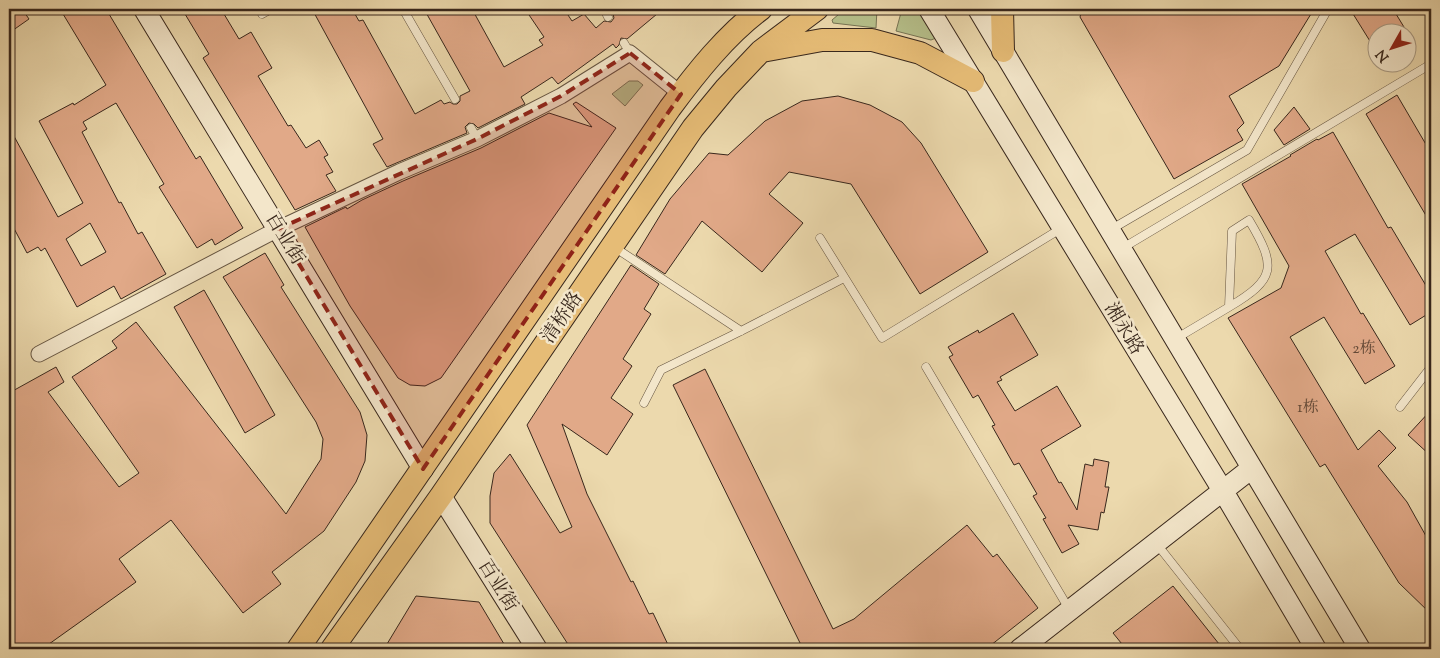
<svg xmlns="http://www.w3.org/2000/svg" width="1440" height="658" viewBox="0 0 1440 658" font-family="'Sorts Mill Goudy','Noto Serif SC',serif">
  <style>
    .green { fill: #b6c08b; stroke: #777454 }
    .building { fill: #e1a988; stroke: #38271c; fill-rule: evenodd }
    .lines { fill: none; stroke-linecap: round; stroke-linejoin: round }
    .lane-casing { stroke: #655440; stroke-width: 9 }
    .street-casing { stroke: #655440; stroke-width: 17 }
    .secondary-casing { stroke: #38271c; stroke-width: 22 }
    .primary-casing { stroke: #38271c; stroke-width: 24 }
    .lane { stroke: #f3e6ca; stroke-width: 8 }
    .street { stroke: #f3e6ca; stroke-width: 15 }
    .secondary { stroke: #f3e6ca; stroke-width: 20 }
    .primary { stroke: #e6bc76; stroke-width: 22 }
    .marked { fill: #8f2418; fill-opacity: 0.2; stroke: #8f2418; stroke-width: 4; stroke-dasharray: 10 6; stroke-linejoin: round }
    .labels { text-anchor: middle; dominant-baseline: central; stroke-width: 5; stroke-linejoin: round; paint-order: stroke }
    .number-label { font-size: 16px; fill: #624837 }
    .street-label { font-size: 19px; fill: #38271c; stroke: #f3e6ca }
  </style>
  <rect width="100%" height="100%" fill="#ecd9ad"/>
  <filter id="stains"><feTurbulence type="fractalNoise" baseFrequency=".004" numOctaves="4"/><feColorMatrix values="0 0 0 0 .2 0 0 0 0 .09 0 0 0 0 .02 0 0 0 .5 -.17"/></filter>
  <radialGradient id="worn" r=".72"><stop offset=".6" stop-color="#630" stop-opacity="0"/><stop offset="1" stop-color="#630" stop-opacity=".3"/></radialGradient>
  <path class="green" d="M845,9H877L876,28L833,23L832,20Z
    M902,9H921L936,38L931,40L896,31Z
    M629,81H638L643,85L625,106L612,94Z"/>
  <path class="building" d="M9,9H22L29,19L9,33Z
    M60,9H106L196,159L200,156L243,228L215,245L212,239L197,248L159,187L164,184L116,103L83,122L87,129L82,132L119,203L121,202L138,234L142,232L166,274L121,299L114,286L77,307L45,248L41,251L38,247L27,253L9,219V127L58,217L83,203L39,121L73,103L74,105L106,85ZM90,223L106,252L81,266L66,239Z
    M182,9H221L239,39L251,32L272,68L258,76L288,126L291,125L306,148L319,140L328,155L324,157L333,172L326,175L336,191L295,210L203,58L209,54Z
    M312,9H352L359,21L363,20L415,114L441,100L444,104L450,102L453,104H457L460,101V96L470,91L424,9H472L504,67L543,45L539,40L544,37L525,9H564L572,21L584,14L596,28L604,21L611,22L614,18L613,14L618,9H663L627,39L621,38L619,45L616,48L613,44L558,84L552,77L521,97L525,104L478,128L474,124L469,123L465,127L467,133L387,167L373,144L383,139Z
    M1082,9H1314L1279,66L1229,96L1244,123L1237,130L1243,140L1174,179L1080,17Z
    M1350,9H1393L1407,32H1378V54Z
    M1397,95L1431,153V224L1366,114Z
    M838,96L870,105L902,122L921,143L988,252L920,294L851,184L789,172L769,194L803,223L762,272L702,221L665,274L636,255L670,199L709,153L728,155L765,121L802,101Z
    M576,102L616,128L441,378L425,386L410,385L398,378L350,306L305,227L346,207L347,209L362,200L403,181L481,148L549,113L592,127L573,104Z
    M1294,107L1310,129L1284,145L1274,130Z
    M1333,132L1388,228L1391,227L1431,294V312L1410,325L1355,234L1325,251L1361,314L1363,313L1395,366L1365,384L1324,317L1290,337L1358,450L1379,430L1396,448L1378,466L1407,502L1431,545V614L1399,583L1325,464L1320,467L1228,318L1281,288L1289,266L1242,184L1291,156L1290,155L1317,139L1318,140Z
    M265,253L284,285L281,287L360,412L367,435L365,461L356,482L324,531L272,572L281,584L243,613L171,520L119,559L136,582L42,649H9V393L56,367L64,382L48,392L119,487L139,473L72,377L117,348L112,341L136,322L286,514L321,459L323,439L316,422L223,277Z
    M631,265L659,284L644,309L651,314L623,359L632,366L611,398L633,414L607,455L562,424L587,494L631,582L633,581L649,614L653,613L670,649H571L490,523V496L494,473L510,454L560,533L572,527L527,425Z
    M204,290L275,415L245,433L174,307Z
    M1013,313L1038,355L1000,377L1002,380L997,382L1015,411L1057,386L1081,426L1041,450L1059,483L1061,482L1077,510L1085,464L1093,466L1094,459L1109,462L1105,487H1109L1104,513L1101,512L1098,530L1068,525L1079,544L1062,553L1043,519L1046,518L1033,496L1037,494L1019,463L1014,465L992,426L995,425L978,395L973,398L949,357L953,355L948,347L978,330L979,333Z
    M705,369L833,629L854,619L967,525L993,557L997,554L1038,608L986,649H803L673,385Z
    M1431,410V456L1408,435Z
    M1173,586L1223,649H1126L1113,633Z
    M416,596L479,602L507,649H384Z"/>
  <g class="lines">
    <g class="lane-casing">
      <path id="lane" d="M403,9L455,99
        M604,9L608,17
        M262,14L271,9
        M624,43L630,53
        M471,128L477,139
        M1110,230L1247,150L1328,9
        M820,238L882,338L1062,228
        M614,247L741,331
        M1121,249L1431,64
        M1177,338L1229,307L1232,231L1249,220C1277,267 1276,279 1229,307
        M926,367L1069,609
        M644,403L661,370L741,331L844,278
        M1400,407L1431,367
        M1156,543L1240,649"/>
    </g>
    <g class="street-casing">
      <path id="street" d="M39,354L278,229L399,172L477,139L561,96L630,53L681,94"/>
    </g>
    <g class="secondary-casing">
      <path id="secondary" d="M144,9L423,469
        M929,9L1223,491L1316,649
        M978,9L1360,649
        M441,496L537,649
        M1020,649L1252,468"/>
    </g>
    <g class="primary-casing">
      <path id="primary" d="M1002,9L1003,51
        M762,51L822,40H872L920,53L973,81
        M298,649L670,108C696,73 726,35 761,9
        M332,649L441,496L693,128L726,88L761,51L817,9"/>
    </g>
    <use href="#lane" class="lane"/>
    <use href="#street" class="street"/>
    <use href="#secondary" class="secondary"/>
    <use href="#primary" class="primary"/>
  </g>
  <path class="marked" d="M630,53L681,94L423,469L278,229L477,139L561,96Z"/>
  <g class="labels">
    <g class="number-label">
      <text x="1364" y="349">2栋</text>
      <text x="1308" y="408">1栋</text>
    </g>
    <g class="street-label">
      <text transform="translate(284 239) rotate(59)">百业街</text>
      <text transform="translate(563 318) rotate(-56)">清桥路</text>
      <text transform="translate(1123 329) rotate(59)">湘永路</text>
      <text transform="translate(497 586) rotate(58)">百业街</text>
    </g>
  </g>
  <rect width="1440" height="658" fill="none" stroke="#ecd9ad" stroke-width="30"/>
  <rect x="10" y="10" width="1420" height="638" fill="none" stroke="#38271c" stroke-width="2.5"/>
  <rect x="15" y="15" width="1410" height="628" fill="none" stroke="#38271c"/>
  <g transform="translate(1392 48) rotate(231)"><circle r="24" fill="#f3e6ca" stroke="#a89a84"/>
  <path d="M0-4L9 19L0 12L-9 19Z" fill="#8f2418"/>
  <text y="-8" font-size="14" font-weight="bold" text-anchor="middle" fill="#38271c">N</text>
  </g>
  <rect width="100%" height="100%" filter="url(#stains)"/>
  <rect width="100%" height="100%" fill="url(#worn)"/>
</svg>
